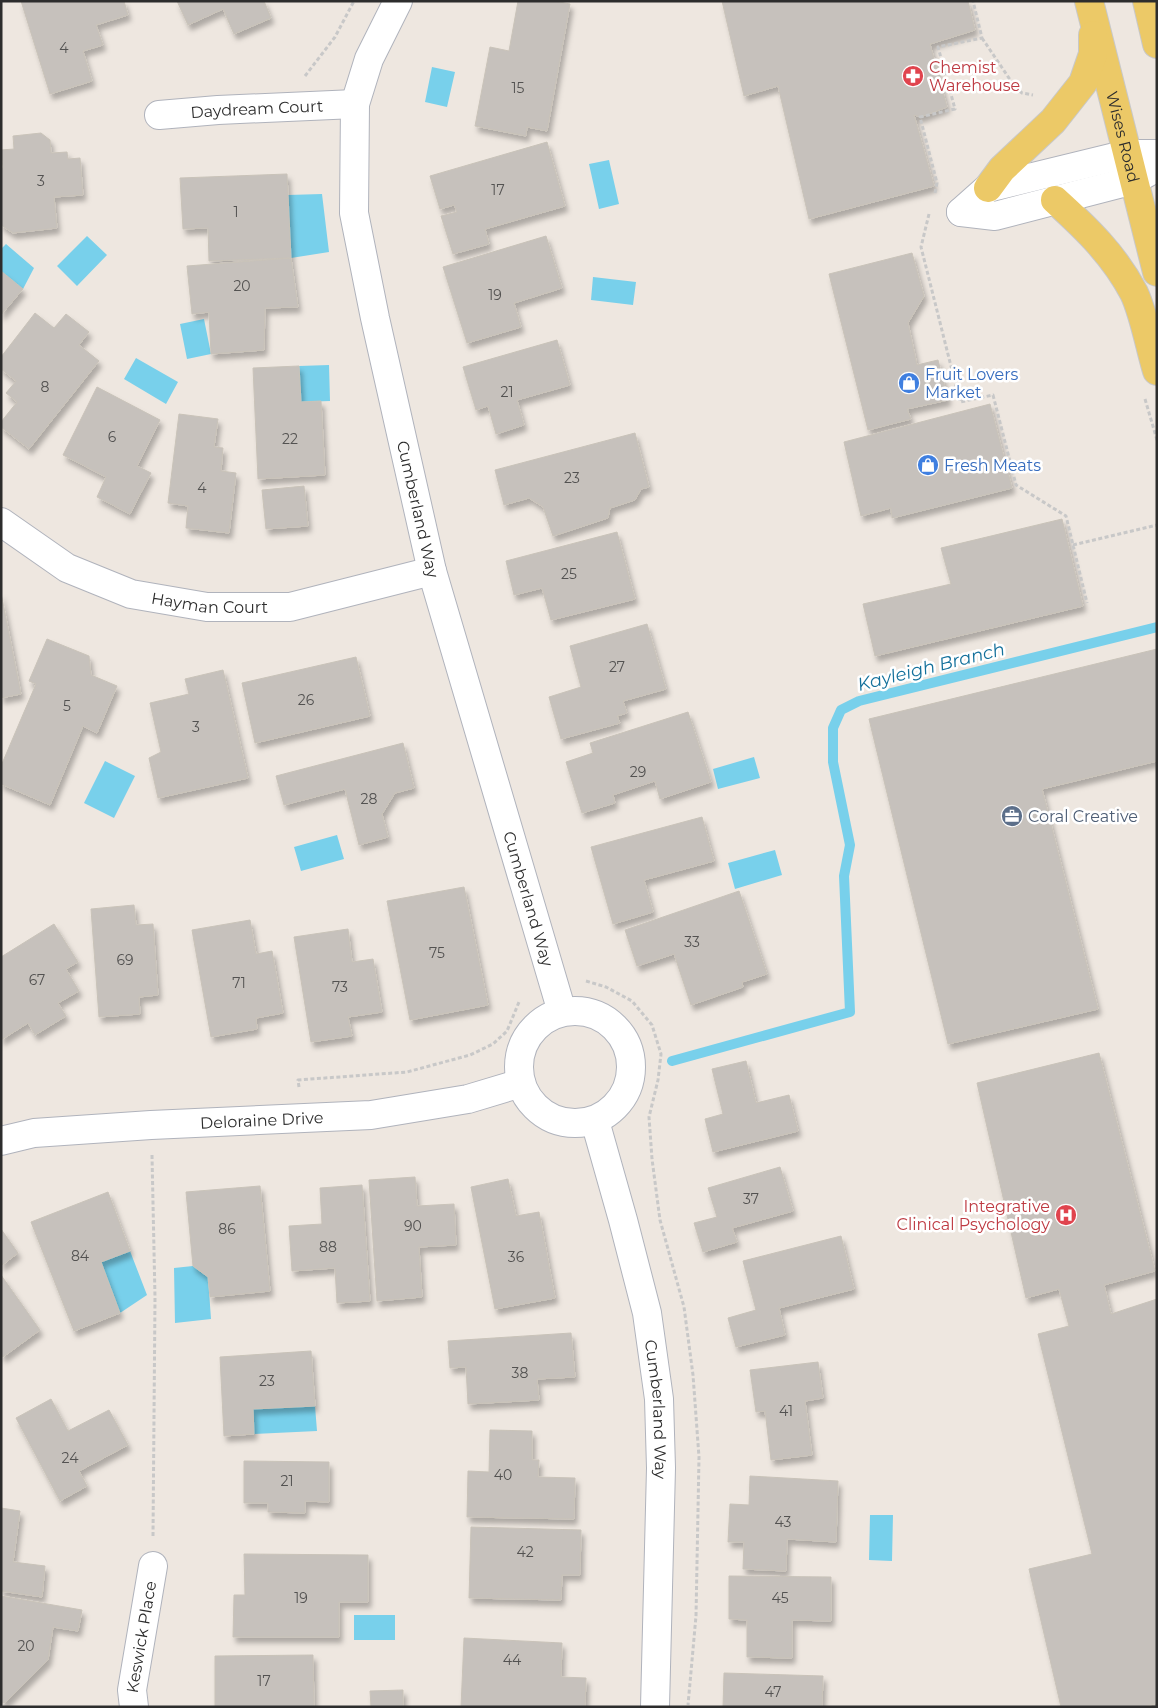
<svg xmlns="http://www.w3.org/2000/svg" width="1158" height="1708" viewBox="0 0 1158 1708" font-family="Montserrat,sans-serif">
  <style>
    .water { fill: #78d0eb }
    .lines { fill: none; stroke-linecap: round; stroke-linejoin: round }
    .stream { stroke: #78d0eb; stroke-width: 10 }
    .building { fill: #c6c1bc; stroke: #c9c3b9; filter: url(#shadow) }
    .minor-casing { stroke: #b0b3bc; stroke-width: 30 }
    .major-casing { stroke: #c8c8c8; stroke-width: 30 }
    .path { stroke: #c8c8c8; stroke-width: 3; stroke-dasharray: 4 2.5; stroke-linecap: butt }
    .minor { stroke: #fff; stroke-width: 28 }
    .major { stroke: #ecc967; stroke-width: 28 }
    .labels { text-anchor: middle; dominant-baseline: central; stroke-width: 5; stroke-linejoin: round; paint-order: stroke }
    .number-label { font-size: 14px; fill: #535251 }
    .health-label { font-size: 16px; fill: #be3a42; stroke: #fff; text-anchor: start }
    .street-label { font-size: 16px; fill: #2d2d2d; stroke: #fff }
    .shop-label { font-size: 16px; fill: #366cbe; stroke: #fff; text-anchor: start }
    .service-label { font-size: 16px; fill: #4e5e75; stroke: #fff; text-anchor: start }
    .water-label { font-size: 18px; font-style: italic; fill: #13709b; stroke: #fff }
  </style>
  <defs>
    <filter id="shadow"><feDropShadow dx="3" dy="5.5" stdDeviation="2.5" flood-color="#0004"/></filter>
  </defs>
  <rect width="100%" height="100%" fill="#eee7e0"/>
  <path class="water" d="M432,67L455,72L447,107L425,102Z
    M609,160L619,204L599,209L589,164Z
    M322,194L329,252L291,258L288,195Z
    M87,236L107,255L77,286L57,266Z
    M6,244L34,268L23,289L1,275V249Z
    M593,277L636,282L633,305L591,300Z
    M204,319L211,354L187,359L180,324Z
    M136,358L178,382L166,404L124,379Z
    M329,365L330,401L301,402L299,366Z
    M754,757L760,778L718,789L713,769Z
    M105,761L135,776L114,818L84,803Z
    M337,835L344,859L301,871L294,847Z
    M775,850L782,875L735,889L728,863Z
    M130,1251L147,1295L120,1313L101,1262Z
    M193,1266L208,1277L211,1319L175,1323L174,1268Z
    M315,1406L317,1431L254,1434L253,1409Z
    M870,1515H893L892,1561L869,1560Z
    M354,1615H395V1640H354Z"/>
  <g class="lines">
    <path class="stream" d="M672,1061L850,1012L844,876L850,845L833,762V728L841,710L859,701L1157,627"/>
  </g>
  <path class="building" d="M21,1H124L128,15L96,25L103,45L83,51L92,81L50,94Z
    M177,1H264L271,18L234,34L223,9L188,25Z
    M518,1H554L570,4L547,131L527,127L526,136L475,126L490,47L509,51Z
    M722,1H968L975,30L930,44L947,107L920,117L914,115L934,186L809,219L778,86L744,96Z
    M41,133L50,140L51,153L67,152L68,159L80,158L83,195L54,197L57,228L13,233L1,225V168H3L1,150L14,149L13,136Z
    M547,142L565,206L485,229L489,244L453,254L441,216L457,212L454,205L440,209L430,176Z
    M287,174L291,258L209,261L208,228L183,229L180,178Z
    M546,236L562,288L514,303L521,327L467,343L443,267Z
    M912,253L924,296L908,323L917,365L938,360L948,400L907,409L911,419L868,430L829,274Z
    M291,258L298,307L265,308L264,350L211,354L209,312L192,314L187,266Z
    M1,271L23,289L1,315Z
    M35,313L54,328L66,314L89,332L79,345L99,361L29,449L1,427V422L17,402L6,393L16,381L1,369V357Z
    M557,340L570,385L517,400L524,425L496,434L488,406L476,410L463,367Z
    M299,366L301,402L321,401L325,475L258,479L253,368Z
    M97,387L160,420L137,466L151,473L130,514L97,497L106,477L63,455Z
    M990,404L1012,488L892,518L891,508L861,516L844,442Z
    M179,414L218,419L214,447L223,448L221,471L236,473L229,533L186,528L188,506L168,503Z
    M635,433L649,487L641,489L635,500L610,508L608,518L553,536L543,507L529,498L504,505L495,470Z
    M304,486L308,526L266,529L262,490Z
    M1062,519L1083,606L875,656L863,604L951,584L941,548Z
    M617,532L635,599L551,620L542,588L514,595L506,561Z
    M1,593L21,694L1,698Z
    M647,624L666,689L623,701L627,713L617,716L620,723L561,739L549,697L581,687L570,646Z
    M47,639L89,656L91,675L117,686L97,733L83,726L50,805L1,784V766L36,684L29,681Z
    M1157,649V761L1042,789L1098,1009L948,1044L869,719Z
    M356,657L370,716L255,743L242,683Z
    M223,670L248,778L158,798L149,758L161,752L150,703L189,694L185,679Z
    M688,712L711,782L660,799L655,781L613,795L615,803L582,813L566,762L593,753L590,743Z
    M403,743L414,788L395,793L382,814L388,837L359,845L345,789L284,805L276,776Z
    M702,817L714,861L644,880L653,912L613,924L591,847Z
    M464,887L488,1005L410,1020L387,901Z
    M739,891L767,974L742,982L743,987L691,1005L674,954L637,966L625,930Z
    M134,905L136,925L153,924L158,995L139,997L140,1014L99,1017L91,909Z
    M250,920L256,954L272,951L283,1013L256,1018L257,1029L211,1037L192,930Z
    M54,924L78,962L66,969L79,991L58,1003L66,1016L35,1035L28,1023L1,1040V957Z
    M348,929L352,962L373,959L382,1012L348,1017L352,1036L311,1042L294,937Z
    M1099,1053L1155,1271L1104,1285L1111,1314L1157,1299V1703L1143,1707H1061L1029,1569L1092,1554L1038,1334L1069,1326L1059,1289L1026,1298L977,1083Z
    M746,1061L756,1103L789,1095L798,1131L713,1152L705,1119L723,1114L712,1069Z
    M780,1167L793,1211L732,1228L737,1242L703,1252L694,1223L717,1217L708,1188Z
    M415,1177L417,1206L454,1204L456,1245L419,1247L422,1297L377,1301L369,1180Z
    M508,1179L516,1216L539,1212L555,1298L495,1309L471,1187Z
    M362,1185L370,1301L337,1303L335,1268L292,1271L289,1226L322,1224L320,1188Z
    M260,1186L270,1291L210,1297L208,1277L193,1266L186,1192Z
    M108,1192L130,1251L101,1262L120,1313L74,1331L31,1222Z
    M1,1229L18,1253L1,1266Z
    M841,1236L854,1289L779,1308L785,1335L736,1347L728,1318L756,1310L743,1261Z
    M1,1275L40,1330L3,1357L1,1354Z
    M571,1333L575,1377L537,1379L539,1400L468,1404L466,1367L450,1368L448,1341Z
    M311,1351L315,1406L253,1409L254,1434L224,1436L220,1357Z
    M818,1362L823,1398L805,1401L812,1455L771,1460L765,1411L756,1412L750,1370Z
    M51,1399L68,1431L109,1410L128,1445L79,1471L87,1486L60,1501L16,1418Z
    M490,1430L532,1431V1460H539L538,1477L575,1478L574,1519L467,1517L468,1471L489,1472Z
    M244,1461L329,1462V1502L305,1501V1513L268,1512V1503H244Z
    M750,1476L838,1481L836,1542L787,1539L786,1571L743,1569L744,1542H728L730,1504L749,1505Z
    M1,1508L20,1511L13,1562L45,1566L42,1597L1,1591Z
    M471,1527L581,1530L580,1575H562L561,1600L469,1598Z
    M244,1554L368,1555V1602H339V1637H233L234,1595H245Z
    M729,1576L831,1577V1621L792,1620V1658L747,1657V1620L729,1619Z
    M1,1596L82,1610L78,1631L53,1627L48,1660L5,1703L1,1702Z
    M464,1638L562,1643L561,1677L586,1678L585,1707H461Z
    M313,1655L314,1707H215V1656Z
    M724,1673L823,1676L822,1707H723Z
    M403,1690V1707H371L370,1691Z"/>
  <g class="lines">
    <g class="minor-casing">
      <g id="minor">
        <path id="s1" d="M398,1L369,59L355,104L354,213L375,318L432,571L562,1012"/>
        <path id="s2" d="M159,115L218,110L355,104"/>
        <path d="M961,212L988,188L1127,154H1157"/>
        <path d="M961,212L995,216L1134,180L1154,169"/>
        <path id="s3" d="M1,522L67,568L131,594L207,607H290L432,571"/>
        <circle cx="575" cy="1067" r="56"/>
        <path id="s4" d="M595,1121L623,1220L647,1313L659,1399L661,1468L655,1707"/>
        <path id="s5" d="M1,1141L34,1133L151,1125L371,1115L468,1099L521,1083"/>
        <path id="s6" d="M134,1707L132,1690L153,1566"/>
      </g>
    </g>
    <g class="major-casing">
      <g id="major">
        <path id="s7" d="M1089,1L1157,272"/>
        <path d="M1147,1L1157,44"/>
        <path d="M988,188L1002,169L1053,121L1083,83L1093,54V35"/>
        <path d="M1055,200C1087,229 1114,255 1134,293C1144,314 1150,348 1157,371"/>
      </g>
    </g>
    <path class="path" d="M982,38L1015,87L1022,93L1033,95
      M305,76L335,37L354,1
      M935,193L937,183L920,117L955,109L938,47L982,38L973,1
      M929,214L921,247L960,402L993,395L1016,485L1066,516L1087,603
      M1145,399L1157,440
      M1073,545L1157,525
      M586,981L606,987L632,1001L652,1025L661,1054L658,1080L649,1117L652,1159L660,1220L684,1307L693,1375L699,1457L696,1616L688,1705
      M299,1087L298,1080L407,1072L470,1055L493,1044L507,1031L519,1002
      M152,1155L155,1298L153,1536"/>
    <use href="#minor" class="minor"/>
    <use href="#major" class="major"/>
  </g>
  <defs>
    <g id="pharmacy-disc" transform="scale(1.125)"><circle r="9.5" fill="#e0444e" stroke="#fff"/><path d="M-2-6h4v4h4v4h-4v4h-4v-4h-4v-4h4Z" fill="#fff"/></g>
    <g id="shop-disc" transform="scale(1.125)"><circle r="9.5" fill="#3f7fe0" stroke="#fff"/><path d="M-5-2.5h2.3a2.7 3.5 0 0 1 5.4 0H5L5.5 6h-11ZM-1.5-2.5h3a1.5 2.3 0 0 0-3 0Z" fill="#fff"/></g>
    <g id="office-disc" transform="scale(1.125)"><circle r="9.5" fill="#5c6f8a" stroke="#fff"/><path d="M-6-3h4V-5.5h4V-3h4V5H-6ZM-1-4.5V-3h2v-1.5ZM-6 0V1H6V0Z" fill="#fff"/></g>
    <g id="hospital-disc" transform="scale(1.125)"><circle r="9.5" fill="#e0444e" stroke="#fff"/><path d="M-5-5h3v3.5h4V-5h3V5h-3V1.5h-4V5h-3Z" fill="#fff"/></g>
  </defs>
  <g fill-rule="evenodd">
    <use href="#pharmacy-disc" x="913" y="76"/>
    <use href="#shop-disc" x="909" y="383"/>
    <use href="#shop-disc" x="928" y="465"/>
    <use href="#office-disc" x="1012" y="816"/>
    <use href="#hospital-disc" x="1066" y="1215"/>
  </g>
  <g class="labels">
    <g class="number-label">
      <text x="64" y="48">4</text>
      <text x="518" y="88">15</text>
      <text x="41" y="181">3</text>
      <text x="498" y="190">17</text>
      <text x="236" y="212">1</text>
      <text x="242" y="286">20</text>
      <text x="495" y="295">19</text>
      <text x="45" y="387">8</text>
      <text x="507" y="392">21</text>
      <text x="112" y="437">6</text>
      <text x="290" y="439">22</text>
      <text x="572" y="478">23</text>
      <text x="202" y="488">4</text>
      <text x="569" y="574">25</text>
      <text x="617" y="667">27</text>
      <text x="306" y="700">26</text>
      <text x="67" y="706">5</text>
      <text x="196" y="727">3</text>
      <text x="638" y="772">29</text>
      <text x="369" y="799">28</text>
      <text x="692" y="942">33</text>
      <text x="437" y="953">75</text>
      <text x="125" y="960">69</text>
      <text x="37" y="980">67</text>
      <text x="239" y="983">71</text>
      <text x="340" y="987">73</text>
      <text x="751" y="1199">37</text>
      <text x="413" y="1226">90</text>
      <text x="227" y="1229">86</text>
      <text x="328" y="1247">88</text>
      <text x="80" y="1256">84</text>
      <text x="516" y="1257">36</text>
      <text x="520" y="1373">38</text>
      <text x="267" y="1381">23</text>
      <text x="786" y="1411">41</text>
      <text x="70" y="1458">24</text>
      <text x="503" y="1475">40</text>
      <text x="287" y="1481">21</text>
      <text x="783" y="1522">43</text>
      <text x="525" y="1552">42</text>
      <text x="301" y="1598">19</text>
      <text x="780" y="1598">45</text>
      <text x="26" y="1646">20</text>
      <text x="512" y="1660">44</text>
      <text x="264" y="1681">17</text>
      <text x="773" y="1692">47</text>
    </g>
    <g class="health-label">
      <text x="929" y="67">Chemist<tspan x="929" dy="18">Warehouse</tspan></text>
      <text x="1050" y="1206" text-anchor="end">Integrative<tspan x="1050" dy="18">Clinical Psychology</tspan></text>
    </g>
    <g class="street-label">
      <text stroke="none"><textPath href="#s2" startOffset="98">Daydream Court</textPath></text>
      <text stroke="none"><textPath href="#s7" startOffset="140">Wises Road</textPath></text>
      <text stroke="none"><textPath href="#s1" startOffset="524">Cumberland Way</textPath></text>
      <text stroke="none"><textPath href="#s3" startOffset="229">Hayman Court</textPath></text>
      <text stroke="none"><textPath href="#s1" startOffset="929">Cumberland Way</textPath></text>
      <text stroke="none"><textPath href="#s5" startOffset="262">Deloraine Drive</textPath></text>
      <text stroke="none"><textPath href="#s4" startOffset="296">Cumberland Way</textPath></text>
      <text stroke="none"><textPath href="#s6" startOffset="71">Keswick Place</textPath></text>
    </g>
    <g class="shop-label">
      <text x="925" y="374">Fruit Lovers<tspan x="925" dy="18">Market</tspan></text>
      <text x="944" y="465">Fresh Meats</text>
    </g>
    <g class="service-label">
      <text x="1028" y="816">Coral Creative</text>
    </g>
    <g class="water-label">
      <text transform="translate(931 667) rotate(-14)">Kayleigh Branch</text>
    </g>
  </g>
  <rect width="1158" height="1708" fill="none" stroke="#2d2d2d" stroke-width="5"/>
</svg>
